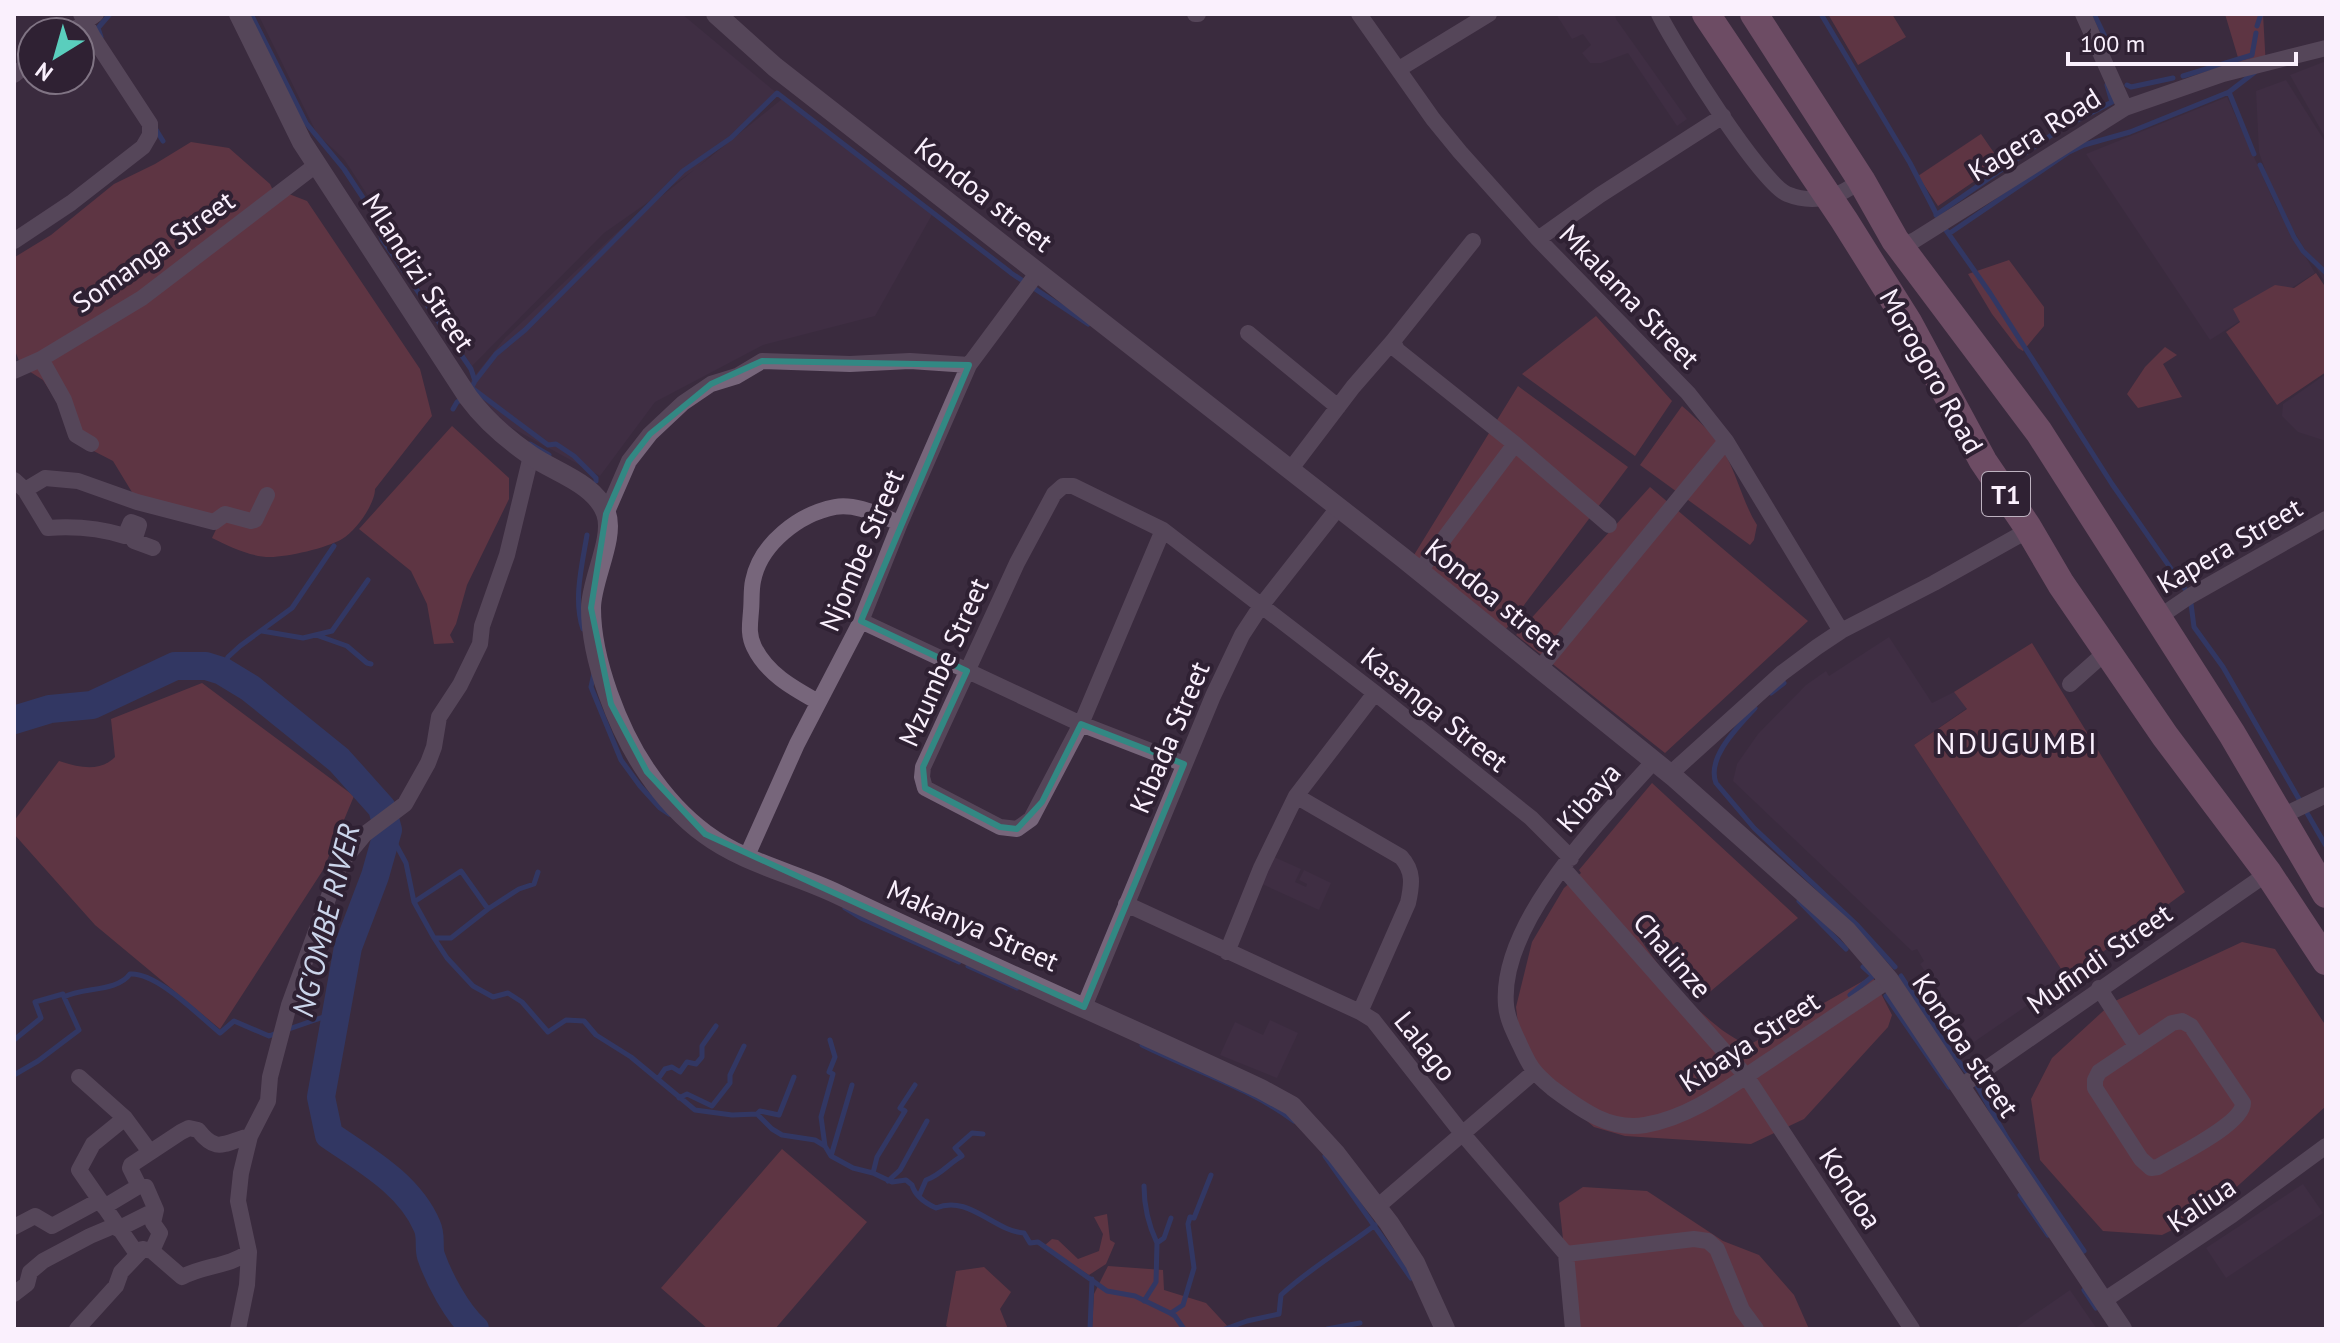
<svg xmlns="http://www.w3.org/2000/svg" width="2340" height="1343" viewBox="0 0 2340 1343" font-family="'PT Sans',sans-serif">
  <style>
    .built { fill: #45314a }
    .green { fill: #8b4049 }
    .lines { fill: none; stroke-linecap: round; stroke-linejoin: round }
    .stream { stroke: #284690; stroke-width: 5 }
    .river { stroke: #284690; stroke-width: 28 }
    .minor { stroke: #77667b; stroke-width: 16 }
    .tertiary { stroke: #77667b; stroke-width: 20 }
    .trunk { stroke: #aa7393; stroke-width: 28 }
    .marked { fill: none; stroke: #328883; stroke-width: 6; stroke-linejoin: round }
    .labels { text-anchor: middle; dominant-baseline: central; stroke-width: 8; stroke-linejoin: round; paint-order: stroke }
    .shield { fill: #2f2133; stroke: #bdb2c0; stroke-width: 2 }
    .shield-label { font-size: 26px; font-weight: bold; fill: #faf0fd }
    .street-label { font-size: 28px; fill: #faf0fd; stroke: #2f2133 }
    .neighbourhood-label { font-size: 30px; letter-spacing: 2px; fill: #faf0fd; stroke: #2f2133 }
    .water-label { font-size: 30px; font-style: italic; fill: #cbd5eb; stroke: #2f2133 }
  </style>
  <rect width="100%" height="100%" fill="#3a2b3e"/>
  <path class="built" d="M258,14H682L779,95L698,167L782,99L933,213L875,316L763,345L655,402L600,476L457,398L505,338L616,233L694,170L604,233L472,366L386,238L381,216L344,159L317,134Z
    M1556,14H1615L1616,19L1687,119L1677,126L1628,53L1601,63H1590L1582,53L1591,45L1583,34L1572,39Z
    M2326,61V139L2290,75Z
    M2286,80L2326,143V284L2276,202L2259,152L2256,91Z
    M2227,97L2276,206L2315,273L2210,340L2086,154Z
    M2326,374V441L2298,432L2282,416L2283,404Z
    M1889,637L1932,703L1954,692L1967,708L1914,745L2067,978L1974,1042L1920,964L1924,961L1917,949L1912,951L1733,781L1737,764L1758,734L1806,685L1826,671L1829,676Z
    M1274,857L1301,869L1295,882L1306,887L1307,884L1299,880L1304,870L1331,883L1319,910L1262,884Z
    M1270,1020L1298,1033L1277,1078L1220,1055L1235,1022L1263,1035Z
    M2303,1184L2323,1213L2226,1278L2206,1248Z
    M2070,1290L2097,1329H2014L2031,1317Z"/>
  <path class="green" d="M1828,14H1892L1906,37L1858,65Z
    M2225,14H2263L2266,68L2239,61Z
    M1981,134L2001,163L1938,206L1918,176Z
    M191,142L229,148L270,184L279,203L289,194L307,201L420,369L432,416L375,489C375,504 356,531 342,539C327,548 287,557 270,557C251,557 228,546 212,538L220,521L138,502L113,461L86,447L43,380L21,366L14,348L15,257L51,235L114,184L155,164Z
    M2009,260L2044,307V326L2023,351L2018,348L1992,314L1968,274Z
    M2316,273L2326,288V372L2277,405L2226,332L2240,322L2233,309L2275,285L2294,288Z
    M1596,316L1672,401L1635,456L1522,374Z
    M2165,347L2177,355L2163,364L2182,397L2138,408L2127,394L2145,367Z
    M1518,386L1628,467L1506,629L1414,555Z
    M1682,406C1698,420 1716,436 1725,454C1738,477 1743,503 1757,525L1754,540L1750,545L1640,465Z
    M452,426L509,478V499L467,585L456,624L450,635L454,643L434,644L427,604L411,571L359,529Z
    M1650,487L1808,621L1665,753L1516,635Z
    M2032,643L2185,892L2067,978L1914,745L1967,709L1954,692Z
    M202,683L354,796L323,870L220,1029L95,925L14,834V821L59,761C78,767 99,773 115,757L111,719Z
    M1652,783L1798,918L1699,1001L1639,937C1660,971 1711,1032 1749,1045L1872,976L1892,1015L1888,1027L1804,1119L1751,1144L1625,1136L1594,1127L1550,1089L1521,1048L1516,1007L1532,942L1564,888L1581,873L1579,870Z
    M2242,942L2275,949L2326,1026V1106L2210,1211L2162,1235L2103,1231L2040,1160L2031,1099L2052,1058L2113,1002Z
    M782,1149L867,1222L775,1329H708L661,1288Z
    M1583,1187L1647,1191L1723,1241L1759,1255L1794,1295L1809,1329H1573L1559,1203Z
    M1107,1214L1110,1240L1115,1243L1106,1264L1089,1275L1044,1246L1052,1239L1058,1240L1078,1259L1099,1251L1103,1234L1094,1217Z
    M1108,1266L1163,1270L1164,1290L1206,1303L1230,1329H1092L1094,1294Z
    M984,1267L1011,1292L1000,1309L1008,1329H951L946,1326L956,1271Z"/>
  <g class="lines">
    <path class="stream" d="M251,14L306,123L344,169L375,216L382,239L471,369L475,381
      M1821,14L1910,163L1941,223L1990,293L2112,484L2190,596L2194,627L2223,667L2326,846
      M2094,14L2110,47
      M2257,26L2261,14
      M101,37L98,28L110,14
      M80,46L84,43
      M2183,76L2252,55L2256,33
      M2127,85L2131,87L2173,78
      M2229,92L2254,154
      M155,128L163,141
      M2062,128L2112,102L2107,85
      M2260,165L2294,237L2303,251L2326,273
      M1936,215L2053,134
      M1950,233L2069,152L2084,145L2130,132L2229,92L2255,72
      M1011,273L1088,324
      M472,388L548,445L556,444L574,456L596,478V481
      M470,391L475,381L496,354L525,330L683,171L731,138L777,93L1010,272
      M453,409L457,402L465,398
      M530,444L549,455
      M583,629C573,600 582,565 587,535
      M262,631L303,638L332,631L368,580
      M316,635L347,646L367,663L371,664
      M222,671L228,657L240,646L292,608L334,546
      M594,673L591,687L621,760L640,786L660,808L669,814
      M1771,693L1784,683
      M1755,708C1739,726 1706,757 1716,783L1754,828L1856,924L1895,967
      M388,830L406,863L414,902L434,938L447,958L473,986L493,997L508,993L522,1002L548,1032L566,1020L584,1021L596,1035L631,1057L695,1110L732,1115L757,1114L772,1129L782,1135L815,1140L825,1146L831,1156L853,1168L873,1173L892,1182L906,1180L912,1185C915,1196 925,1203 936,1208C968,1194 994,1231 1024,1233L1030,1243L1038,1242L1107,1291L1135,1296L1170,1313L1175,1316L1184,1329
      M1799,901L1846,949
      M414,902L461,871L488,909L519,889L534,884L538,872
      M845,908L861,918L959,962
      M435,938H451L488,909
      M968,966L1017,988
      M1901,976L1943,1041L1976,1084L2007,1138L2084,1251
      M1850,995L1873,976L1863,967
      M1886,996L1949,1087
      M286,1030L335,1013
      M14,1040L41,1018L35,1002L63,994L64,997C83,987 117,992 130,974C157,972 199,1016 220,1033L234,1021L269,1036L277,1033
      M1142,1045C1192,1070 1250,1088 1294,1121
      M14,1075L38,1061L79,1030L64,997
      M658,1079L665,1069L672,1067L680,1072L687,1062L696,1064L702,1057V1046L716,1026
      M679,1098L687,1094L712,1106L730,1083V1075L744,1046
      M757,1114L760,1111L779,1115L794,1077
      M825,1146L821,1117L833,1074L829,1072L835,1057L830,1040
      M831,1156L852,1085
      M1325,1156L1411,1278
      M873,1173L877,1157L905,1111L900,1108L915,1085
      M888,1181L900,1170L927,1121
      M1144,1186C1144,1206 1148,1224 1157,1243
      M2020,1195L2048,1235
      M919,1196L926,1180C941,1175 949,1163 962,1156L955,1148L972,1133L983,1134
      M2084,1290L2096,1308
      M1144,1301L1156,1282L1157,1243L1164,1238L1171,1218
      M1171,1313L1183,1305L1194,1268L1188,1224L1190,1217L1194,1218L1211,1175
      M1090,1329L1092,1279
      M1225,1329L1247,1321L1279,1314L1281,1295C1310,1268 1344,1249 1375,1225
      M1327,1329L1360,1323"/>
    <path class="river" d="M14,720L50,709L92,705L175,666H206L222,671L250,688L339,760L382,808L388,830L375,876L348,947L321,1097L329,1135C365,1160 409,1184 427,1226C432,1237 428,1246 431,1256C439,1279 457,1313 475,1329"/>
    <path class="minor" d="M1195,14H1198
      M1359,14L1433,119L1460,152L1538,239L1688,393L1726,441L1841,631
      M1659,14C1674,45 1761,183 1787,194C1814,205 1840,197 1861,180
      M2083,14L2125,108
      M71,32L96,14
      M1399,69L1489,14
      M14,75L32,61
      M1538,239L1600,195L1723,116
      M14,241L71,203L143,147L150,135V124L93,37L81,14
      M1473,241L1393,341L1397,350L1515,444L1609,525
      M1900,247L1915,240L2125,108L2223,74L2326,48
      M1248,333L1338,407
      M41,359L64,400L76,435L91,444
      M14,371L41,359L142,298L316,165
      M1290,470L1353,387L1393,341
      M14,480L25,490L48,528C74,526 99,528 125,536L131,522L139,525L134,541L153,548
      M25,490L45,478L78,481L137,502L214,522L225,514L251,521L255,520L267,495
      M606,514L629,461L650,434L683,403L711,384L737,376L762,361L850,364L910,361L969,365
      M1163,530L1081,724L1031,819L1017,829L1000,827L925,788L922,777L923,767L1017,563L1054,494L1063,486H1073L1163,530L1375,693L1531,818L1571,858
      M1419,572L1515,444
      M2159,617L2190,596L2326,519
      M861,621L1081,724L1184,764
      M1539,669L1726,441
      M2070,684L2097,660L2110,655
      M818,702C793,688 767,674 754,647C748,635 750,624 751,611C752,601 751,590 753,581C760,544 799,514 835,507C856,503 881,516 900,523
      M1654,761C1602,819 1499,922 1506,1005C1507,1019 1514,1032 1520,1045C1530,1067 1533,1072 1552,1088C1579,1108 1608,1131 1645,1125C1693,1117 1733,1084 1773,1058C1811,1032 1850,1006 1889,980
      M1670,774L1782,673L1817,647L1841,631L1934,583L2016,537L2030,532
      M1296,796L1401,857C1414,871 1412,885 1408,903L1360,1012
      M2280,817L2326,795
      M746,858L797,744L861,621L900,523L969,365L1038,272
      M1563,868L1746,1076L1912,1329
      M1126,904L1360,1012L1373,1020L1461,1132L1566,1254L1573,1329
      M1227,952L1261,868L1296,796L1375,693
      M2099,988L2137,1047
      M1084,1007L1213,696L1242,635L1261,606L1338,508
      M2182,1021L2191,1026L2243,1103C2243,1124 2176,1156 2158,1167L2151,1168L2141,1159L2095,1088V1080L2099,1072L2172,1023Z
      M79,1077L125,1118L150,1152
      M1960,1087L2268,873
      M125,1118L93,1144L79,1170L135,1251L143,1249
      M139,1186L146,1187L156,1210L153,1223L160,1233L152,1251
      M104,1207L139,1186L130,1168L131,1165L181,1132L189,1128L198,1130C217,1154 223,1143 250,1136
      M1376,1208L1533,1073
      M14,1227L35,1216L52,1226L100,1200
      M118,1229L156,1210
      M1566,1254L1694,1239L1708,1241L1717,1249L1742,1310L1756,1329
      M14,1294L27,1284L30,1272L43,1261L90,1236L116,1225
      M2103,1301L2232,1215L2326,1146
      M77,1329L116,1286L121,1272L143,1249L152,1251L182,1277C204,1265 228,1267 249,1252
      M238,1329L247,1285L249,1252L238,1201L241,1173L250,1136L268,1101L270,1077L289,1005L341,863L365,834L405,804L428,763L434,747L439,717L460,685L480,644L482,626L507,555L531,456"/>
    <path class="tertiary" d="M239,14L302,142L468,397C485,420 507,439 530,455C554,472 595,483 606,513C615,538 591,580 591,608C591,660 618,730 647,772C662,794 683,818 705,834C744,863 793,873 837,894C977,961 1120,1023 1261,1089L1292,1106L1336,1154L1389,1223L1415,1263L1445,1329
      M716,14L775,67L1402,557L1675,778L1847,931L1889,980L2122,1329"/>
    <path class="trunk" d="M1706,14L1844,220L1908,322L1983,461L2027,526L2061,584L2165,736L2268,873L2326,961
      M1754,14L1861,180L1895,240L2039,432L2232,734L2326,894"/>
  </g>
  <path d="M0 0H2340V1343H0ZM762,361L969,365L861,621L967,671L923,767L925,788L1000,827L1017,829L1042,802L1081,724L1184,764L1084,1007L705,834L647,772L611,704L591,608L606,514L629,461L650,434L711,384Z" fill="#3a2b3e" fill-opacity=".55" fill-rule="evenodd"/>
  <path class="marked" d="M762,361L969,365L861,621L967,671L923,767L925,788L1000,827L1017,829L1042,802L1081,724L1184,764L1084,1007L705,834L647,772L611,704L591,608L606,514L629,461L650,434L711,384Z"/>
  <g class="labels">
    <rect class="shield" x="1982" y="472" width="48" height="44" rx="6"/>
    <g class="shield-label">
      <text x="2006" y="494">T1</text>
    </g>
    <g class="street-label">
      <text transform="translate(2034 134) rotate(-32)">Kagera Road</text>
      <text transform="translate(984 194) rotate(38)">Kondoa street</text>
      <text transform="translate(153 251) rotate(-35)">Somanga Street</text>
      <text transform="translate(419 272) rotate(57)">Mlandizi Street</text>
      <text transform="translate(1630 296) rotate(46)">Mkalama Street</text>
      <text transform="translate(1932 371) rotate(61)">Morogoro Road</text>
      <text transform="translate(2229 545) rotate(-30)">Kapera Street</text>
      <text transform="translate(861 550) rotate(-67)">Njombe Street</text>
      <text transform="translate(1494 596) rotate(39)">Kondoa street</text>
      <text transform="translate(943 662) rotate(-66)">Mzumbe Street</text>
      <text transform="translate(1435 709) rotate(39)">Kasanga Street</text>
      <text transform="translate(1169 737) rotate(-67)">Kibada Street</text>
      <text transform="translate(1588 797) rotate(-49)">Kibaya</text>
      <text transform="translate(973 925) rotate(24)">Makanya Street</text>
      <text transform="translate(1673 955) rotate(49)">Chalinze</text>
      <text transform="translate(2099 958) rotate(-35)">Mufindi Street</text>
      <text transform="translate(1749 1041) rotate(-33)">Kibaya Street</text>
      <text transform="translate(1966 1045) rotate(56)">Kondoa street</text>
      <text transform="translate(1426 1046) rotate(51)">Lalago</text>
      <text transform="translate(1851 1188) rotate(57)">Kondoa</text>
      <text transform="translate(2201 1204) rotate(-34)">Kaliua</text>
    </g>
    <g class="neighbourhood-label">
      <text x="2017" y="742">NDUGUMBI</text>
    </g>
    <g class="water-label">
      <text transform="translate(325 920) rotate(-76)">NG'OMBE RIVER</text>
    </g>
  </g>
  <rect width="2340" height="1343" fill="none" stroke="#faf0fd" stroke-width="32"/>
  <g transform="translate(56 56) rotate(217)"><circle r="38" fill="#2f2133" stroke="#807484" stroke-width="2"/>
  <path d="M0-6L14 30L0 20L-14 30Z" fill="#5acebd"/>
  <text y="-12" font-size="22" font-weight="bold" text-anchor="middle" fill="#faf0fd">N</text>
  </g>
  <path d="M2068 52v12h228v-12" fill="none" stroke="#faf0fd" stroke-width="4"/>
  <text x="2080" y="52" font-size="24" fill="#faf0fd" stroke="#2f2133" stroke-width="6" paint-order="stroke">100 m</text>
</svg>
